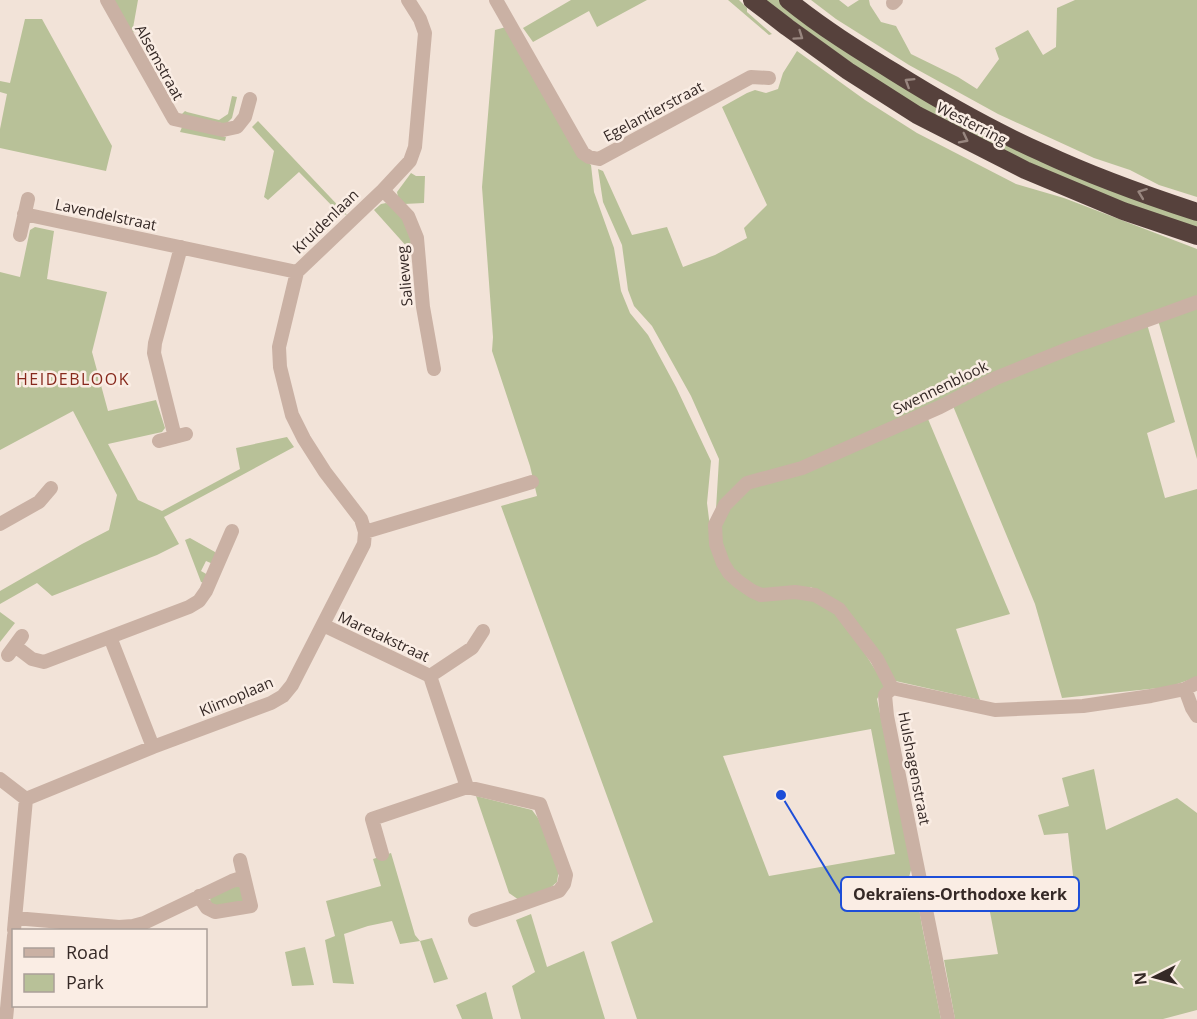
<svg xmlns="http://www.w3.org/2000/svg" width="1197" height="1019" viewBox="0 0 1197 1019" font-family="'Open Sans',sans-serif">
  <style>
    .green { fill: #b8c198; fill-rule: evenodd }
    .lines { fill: none; stroke-linecap: round; stroke-linejoin: round }
    .minor { stroke: #cab1a4; stroke-width: 14 }
    .highway { stroke: #56413c; stroke-width: 18 }
    .oneway { stroke: #98867f }
    .labels { text-anchor: middle; dominant-baseline: central; stroke-width: 5; stroke-linejoin: round; paint-order: stroke }
    .street-label { font-size: 15px; fill: #352926; stroke: #faede4 }
    .neighbourhood-label { font-size: 16px; letter-spacing: 1.5px; fill: #87291c; stroke: #faede4 }
    .leader { fill: none; stroke: #1d4ed8; stroke-width: 2 }
    .callout-dot { fill: #1d4ed8; stroke: #faede4; stroke-width: 2 }
    .callout { fill: #faede4; stroke: #1d4ed8; stroke-width: 2 }
    .callout-label { font-size: 16px; text-anchor: middle; font-weight: bold; fill: #352926 }
  </style>
  <rect width="100%" height="100%" fill="#f2e3d8"/>
  <path class="green" d="M113,0H138L133,28L135,32L130,33Z
    M571,0H647L597,27L589,11L533,42L523,28Z
    M728,0H739L747,8V12L772,34L769,35Z
    M765,0H779L867,64L1197,218V229C1095,195 994,153 903,97C855,67 810,33 765,0Z
    M811,0H839L848,7L859,0H869L870,5L881,22L896,26L911,54L958,77L977,89L999,59L995,48L1028,30L1043,55L1056,47L1057,8L1075,0H1197V197L1159,185L1130,170L1094,158L998,114L909,65L836,19Z
    M25,19H42L112,146L106,171L0,148V129L7,94L0,92V81L10,83Z
    M506,27L577,154L591,165L594,192L614,248L621,291L630,313L648,335L676,387L711,461L707,503L711,535L745,593L811,598L834,612L862,649L885,685L877,699L912,867L909,877L915,884L922,926L941,1019H637L611,942L653,922L501,506L537,496L530,466L492,351L493,337L482,187L495,30ZM871,729L895,854L769,876L723,756Z
    M797,51L865,100L917,133L1016,184L1064,198L1197,249V459L1158,320L1147,324L1175,422L1147,433L1165,498L1197,489V677L1169,687L1062,698L1035,604L953,406L928,419L1010,614L956,629L980,700L891,680L832,601L811,587L768,589L754,588L741,577L728,563L720,543L716,509L719,459L691,396L652,326L634,306L628,290L622,245L603,202L598,169L603,171L632,235L667,227L683,267L715,255L747,238L744,228L767,205L722,107L747,93L755,90L766,93L778,89L783,73Z
    M232,96L237,97L232,118L226,124L181,115L185,111L187,112L219,120L228,114Z
    M258,121L347,215L338,212L299,172L268,200L264,197L274,151L252,127Z
    M182,127L226,137L225,141L180,132Z
    M411,173L416,176H425L424,203L404,204L398,197L397,192Z
    M386,203C402,212 410,226 411,243L408,248L374,210L381,204Z
    M35,227L54,231L47,279L107,292L92,352L108,411L156,400L165,428L162,432L108,444L138,500L162,511L240,469L236,448L287,437L294,447L164,517L179,544L157,555L52,596L37,583L0,604V591L82,544L109,530L117,495L73,411L0,450V272L20,277L30,230Z
    M190,538L215,552V558L213,564L206,561L201,571L208,575L204,583L201,582L185,540Z
    M0,612L15,623L0,642Z
    M1094,769L1106,830L1177,798L1197,813V1010L1163,1019H955L944,960L998,954L989,907L1050,895L1075,892L1068,833L1044,835L1038,815L1069,806L1062,778Z
    M476,796L532,810L538,818L559,869L557,882L549,889L519,900L509,893Z
    M391,853L415,935L420,941L432,938L448,979L434,983L420,941L400,944L392,921L368,926L344,934L354,984L333,983L325,940L335,936L326,901L381,886L373,859Z
    M240,885L245,900L241,904L212,906L210,900L212,895Z
    M531,914L547,967L584,951L605,1019H521L512,986L535,972L516,920Z
    M305,947L314,985L292,986L285,952Z
    M486,992L493,1019H462L456,1005Z"/>
  <g class="lines">
    <path class="minor" d="M107,0L174,119L223,130L237,127L245,117L250,99
      M496,0L583,153L589,157L599,159L751,77L769,78
      M893,3L896,0
      M383,190L408,216L417,238L423,307L434,369
      M24,214L297,272
      M20,235L28,199
      M175,437L154,353L155,343L181,247
      M159,441L186,434
      M0,524L39,502L51,488
      M365,532L532,482
      M323,625L430,676L467,787L540,804L566,875L564,884L559,891L514,907L475,920
      M110,637L153,747
      M15,646L32,659L44,662L189,607L199,601L206,591L232,531
      M8,655L22,636
      M430,676L472,648L483,631
      M892,688L877,659L839,609L815,595L795,592L761,595L752,591L739,582L729,573L723,563L716,544L715,525L725,505L747,483L802,468L940,407L996,378L1070,348L1197,302
      M1185,689L1192,708L1197,716
      M0,779L26,799
      M382,854L372,819L467,787
      M199,896L207,908L215,912L251,906L240,860
      M15,918L119,927L133,926L144,923L232,881L244,877
      M14,930L26,799L153,747L271,703L283,696L292,685L364,544L365,532L361,519L325,472L304,439L292,415L280,367L279,347L297,272L383,190L410,161L415,147L425,33L420,19L408,0
      M6,1019L14,936
      M948,1019L887,716L885,695L892,688L995,710L1083,706L1151,696L1185,689L1197,683"/>
    <path class="highway" d="M752,0L787,27L848,71L917,115L1025,170L1123,211L1197,236
      M788,0C821,27 858,50 894,72C942,102 991,130 1043,153C1092,176 1145,195 1197,212"/>
  </g>
  <defs><path id="oneway-chevron" d="M-2-3.5L2.5 0L-2 3.5" fill="none" stroke-width="1.6" stroke-linecap="round" stroke-linejoin="round" transform="scale(1.5)"/></defs>
  <g class="oneway">
    <use href="#oneway-chevron" transform="translate(799 36) rotate(35)"/>
    <use href="#oneway-chevron" transform="translate(909 82) rotate(-148)"/>
    <use href="#oneway-chevron" transform="translate(964 139) rotate(27)"/>
    <use href="#oneway-chevron" transform="translate(1142 193) rotate(-159)"/>
  </g>
  <g class="labels">
    <g class="street-label">
      <text transform="translate(160 62) rotate(61)">Alsemstraat</text>
      <text transform="translate(653 111) rotate(-28)">Egelantierstraat</text>
      <text transform="translate(972 123) rotate(27)">Westerring</text>
      <text transform="translate(106 214) rotate(12)">Lavendelstraat</text>
      <text transform="translate(325 221) rotate(-44)">Kruidenlaan</text>
      <text transform="translate(404 276) rotate(-95)">Salieweg</text>
      <text transform="translate(940 387) rotate(-26)">Swennenblook</text>
      <text transform="translate(384 636) rotate(25)">Maretakstraat</text>
      <text transform="translate(236 696) rotate(-23)">Klimoplaan</text>
      <text transform="translate(915 768) rotate(79)">Hulshagenstraat</text>
    </g>
    <g class="neighbourhood-label">
      <text x="73" y="379">HEIDEBLOOK</text>
    </g>
  </g>
  <path class="leader" d="M781 795L841 894"/>
  <circle class="callout-dot" cx="781" cy="795" r="6"/>
  <rect class="callout" x="841" y="877" width="238" height="34" rx="6"/>
  <g class="callout-label">
    <text x="960" y="900">Oekraïens-Orthodoxe kerk</text>
  </g>
  <rect x="12" y="929" width="195" height="78" fill="#faede4" stroke="#ab9f98" stroke-width="1.5"/>
  <rect x="24" y="948" width="30" height="9" fill="#cab1a4" stroke="#ab9f98" stroke-width="1.5"/>
  <text x="66" y="959" font-size="18" fill="#352926">Road</text>
  <rect x="24" y="974" width="30" height="18" fill="#b8c198" stroke="#ab9f98" stroke-width="1.5"/>
  <text x="66" y="989" font-size="18" fill="#352926">Park</text>
  <g transform="translate(1155 977) rotate(264)" stroke="#faede4" stroke-width="4.5" paint-order="stroke">
  <path d="M0-4.5L10 22L0 15L-10 22Z" fill="#352926"/>
  <text y="-9" font-size="16" font-weight="bold" text-anchor="middle" fill="#352926">N</text>
  </g>
</svg>
